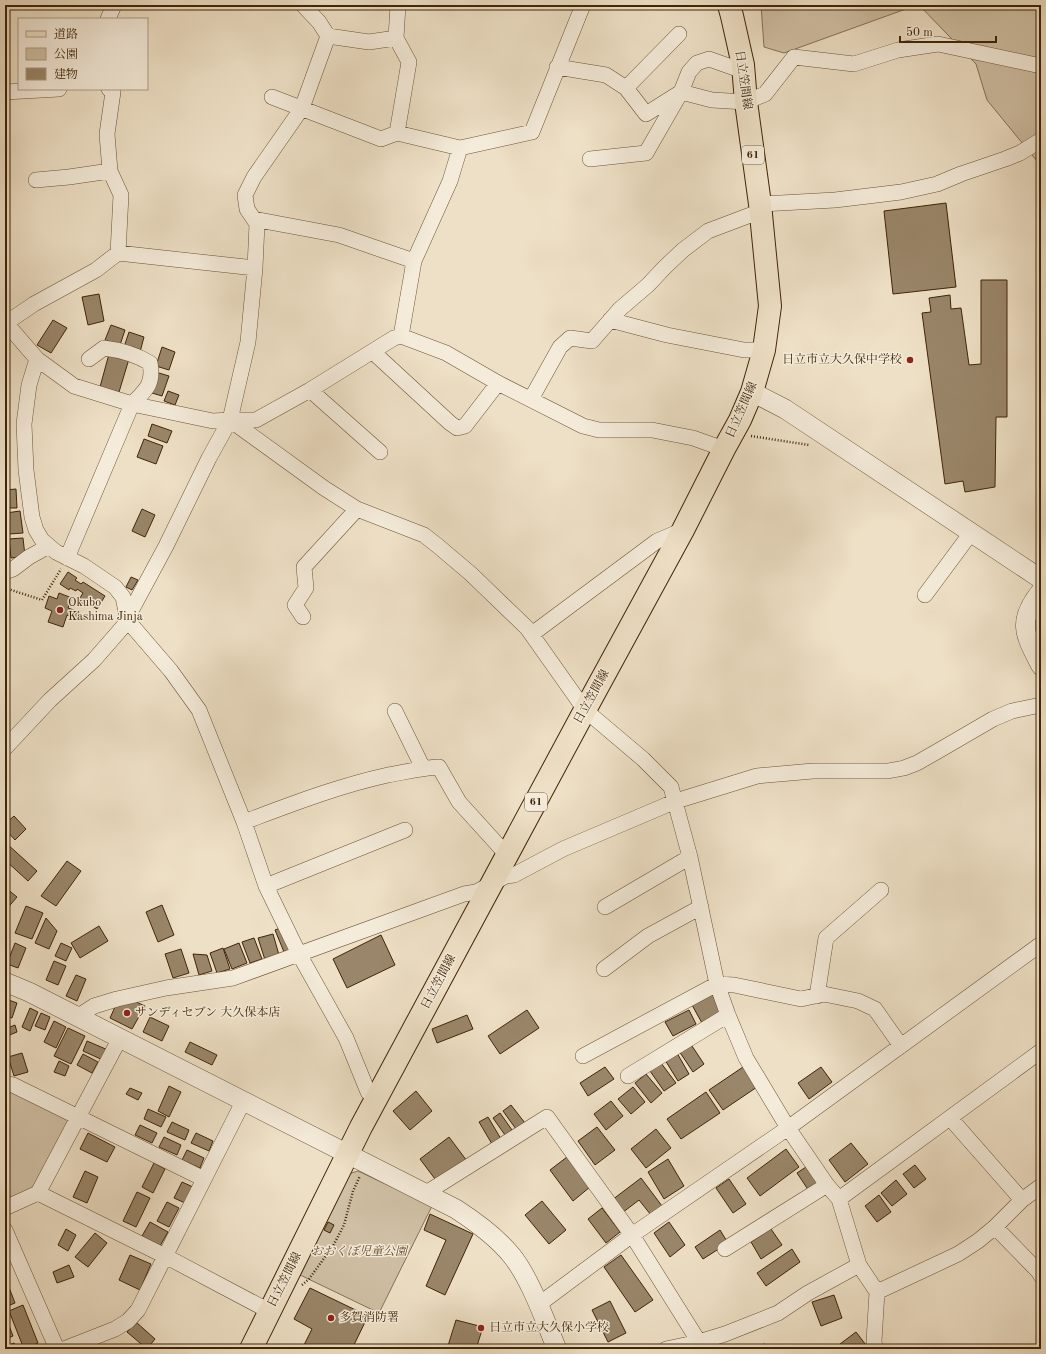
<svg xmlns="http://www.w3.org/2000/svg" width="1046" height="1354" viewBox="0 0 1046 1354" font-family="'Old Standard TT','Noto Serif JP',serif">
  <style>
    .green { fill: #d0c0a5; stroke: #887256 }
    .building { fill: #9a866a; stroke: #402506 }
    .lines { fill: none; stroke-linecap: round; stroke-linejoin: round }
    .minor-casing { stroke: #6c5436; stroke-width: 16 }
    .tertiary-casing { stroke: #6c5436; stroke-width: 20 }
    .primary-casing { stroke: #402506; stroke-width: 24 }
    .path { stroke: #402506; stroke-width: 2.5; stroke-dasharray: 1 2; stroke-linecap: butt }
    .minor { stroke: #f4ebda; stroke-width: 15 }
    .tertiary { stroke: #f4ebda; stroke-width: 19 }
    .primary { stroke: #eee0c6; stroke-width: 22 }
    .poi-dot { fill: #8f2418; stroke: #f4ebda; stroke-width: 1.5 }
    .labels { text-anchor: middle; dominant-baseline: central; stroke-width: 3; stroke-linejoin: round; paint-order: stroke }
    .shield { fill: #f4ebda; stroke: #766046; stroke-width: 1 }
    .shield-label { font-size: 11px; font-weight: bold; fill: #402506 }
    .street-label { font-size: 12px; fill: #402506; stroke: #f4ebda }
    .poi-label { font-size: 12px; fill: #402506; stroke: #f4ebda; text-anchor: start }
    .park-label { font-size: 12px; font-style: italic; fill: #644c2e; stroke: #f4ebda }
  </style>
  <rect width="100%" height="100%" fill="#eee0c6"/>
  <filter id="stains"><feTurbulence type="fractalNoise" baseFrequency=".005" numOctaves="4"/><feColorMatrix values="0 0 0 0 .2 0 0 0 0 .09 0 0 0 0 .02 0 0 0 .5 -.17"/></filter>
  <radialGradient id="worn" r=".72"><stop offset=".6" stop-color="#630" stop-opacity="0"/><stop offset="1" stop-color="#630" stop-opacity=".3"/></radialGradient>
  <path class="green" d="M761,5H917L784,53L764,47Z
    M919,5H1041V166L987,100L976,64Z
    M5,1089L72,1122L37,1189L5,1201Z
    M358,1171L432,1206L379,1313L298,1274L348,1174Z"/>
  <path class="building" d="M946,203L956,287L893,294L884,211Z
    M981,280H1007V417H996L995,487L965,492L963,481L945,484L922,313L931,312L929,298L950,295L951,309L961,308L969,365L981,364Z
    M99,294L104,321L88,325L82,297Z
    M53,320L67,328L51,353L37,345Z
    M111,325L125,330L120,345L105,340Z
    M129,332L144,337L140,352L124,347Z
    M162,347L175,352L169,370L156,366Z
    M109,354L129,359L119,392L100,387Z
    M159,373L169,376L162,396L152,393Z
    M168,391L179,395L175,405L164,401Z
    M152,424L172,431L167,443L148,436Z
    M144,439L163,446L156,464L137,457Z
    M16,489L17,508H5V490Z
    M142,509L155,515L145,537L132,531Z
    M20,511L23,533L9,534L6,513Z
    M23,538L25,556L11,558L9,539Z
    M68,572L77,578L75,580L81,584L83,582L105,596L97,609L85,601L83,604L78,601L83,593L77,589L76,591L70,588L69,590L60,584Z
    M131,577L138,580L132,590L126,587Z
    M59,593L72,598L68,608L79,612L77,619L67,615L63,627L48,622L52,611L45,608L49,596L57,599Z
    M14,816L26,829L15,840L5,829V824Z
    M6,843L37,871L28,881L5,860V845Z
    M67,861L81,871L56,906L41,896Z
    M6,888L17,897L5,911V889Z
    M162,905L174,935L158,942L146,912Z
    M26,906L43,913L32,939L15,933Z
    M46,918L57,931L49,949L35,943Z
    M99,926L108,941L80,958L71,943Z
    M283,927L291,949L284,952L275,930Z
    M273,934L279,955L265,960L258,938Z
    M381,935L395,965L347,988L333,959Z
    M254,938L262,959L250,963L242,942Z
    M15,943L26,948L18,968L7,964Z
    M61,943L72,948L66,961L55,956Z
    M239,943L247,963L232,969L224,949Z
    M223,948L230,969L217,973L210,953Z
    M181,949L189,973L173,978L165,954Z
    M193,954L207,955L212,971L199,975Z
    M54,961L66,966L58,985L46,980Z
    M76,975L86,979L77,1001L66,996Z
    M715,993L724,1011L702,1023L692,1005Z
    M6,999L17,1003L12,1018L5,1016V1003Z
    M134,1001L145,1006L132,1029L110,1018L115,1007Z
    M30,1008L38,1012L30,1031L22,1027Z
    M527,1010L539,1028L500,1054L488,1036Z
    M689,1010L696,1024L673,1036L665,1022Z
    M41,1013L50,1017L45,1030L35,1026Z
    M467,1015L473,1029L437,1043L432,1029Z
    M150,1017L169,1026L162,1041L143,1032Z
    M54,1021L66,1027L56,1048L44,1042Z
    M15,1025L17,1032L7,1036L5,1029Z
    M68,1028L85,1036L71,1064L54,1056Z
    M87,1041L108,1050L103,1060L83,1051Z
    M190,1042L217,1055L212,1065L185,1052Z
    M690,1043L704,1064L693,1072L679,1051Z
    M22,1053L28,1072L14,1076L8,1057Z
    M677,1053L689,1074L678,1081L665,1060Z
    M83,1054L98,1062L92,1073L77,1065Z
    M59,1061L69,1066L65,1076L54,1072Z
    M661,1063L676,1083L664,1091L650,1071Z
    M746,1065L760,1085L723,1110L709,1090Z
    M605,1067L614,1079L588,1096L580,1083Z
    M821,1067L832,1082L809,1099L798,1083Z
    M646,1074L662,1093L651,1103L635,1083Z
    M169,1086L181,1092L169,1117L158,1111Z
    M633,1087L645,1102L631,1114L618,1099Z
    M130,1088L142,1093L138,1100L126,1094Z
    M416,1091L432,1111L410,1130L393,1111Z
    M706,1092L720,1113L681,1139L667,1119Z
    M611,1101L623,1116L606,1130L594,1114Z
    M511,1105L525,1123L516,1129L503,1111Z
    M148,1109L166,1117L161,1127L144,1119Z
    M500,1113L512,1130L505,1135L493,1118Z
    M488,1117L501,1139L492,1144L479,1122Z
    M172,1122L189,1130L185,1140L167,1132Z
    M140,1125L157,1133L152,1143L135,1135Z
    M597,1127L615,1150L595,1165L578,1141Z
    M656,1129L671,1148L646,1168L631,1149Z
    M88,1133L115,1147L107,1162L80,1149Z
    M196,1133L213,1141L209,1151L191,1143Z
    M164,1137L181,1145L177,1155L159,1147Z
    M449,1137L467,1161L438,1183L420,1159Z
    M851,1143L868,1164L845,1182L829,1160Z
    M786,1149L799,1167L760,1196L747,1178Z
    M187,1150L204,1158L200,1168L182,1160Z
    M567,1157L590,1187L573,1201L550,1170Z
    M668,1159L684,1186L664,1199L648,1172Z
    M154,1163L165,1169L153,1193L142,1187Z
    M809,1165L821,1183L809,1191L797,1173Z
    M915,1165L926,1179L914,1188L903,1174Z
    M85,1171L98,1177L87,1203L73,1197Z
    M641,1178L662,1206L651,1215L639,1200L622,1213L612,1200Z
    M729,1179L746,1204L733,1213L716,1188Z
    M896,1180L907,1194L892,1206L881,1193Z
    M182,1182L193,1187L185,1203L174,1198Z
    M137,1192L150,1198L136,1227L123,1221Z
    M879,1195L891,1212L877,1222L865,1206Z
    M542,1201L566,1230L549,1244L525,1215Z
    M167,1202L179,1208L169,1227L157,1221Z
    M602,1208L620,1232L606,1243L588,1219Z
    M430,1214L473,1234L445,1295L426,1286L446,1240L424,1230Z
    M150,1222L168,1232L160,1246L142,1236Z
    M328,1222L334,1225L330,1233L324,1230Z
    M669,1222L685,1245L670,1257L654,1233Z
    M66,1229L76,1235L68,1251L58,1245Z
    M771,1229L782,1245L761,1259L751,1242Z
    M720,1230L728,1243L703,1259L695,1247Z
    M95,1233L107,1243L88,1267L75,1257Z
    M792,1249L800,1262L766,1286L757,1273Z
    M130,1255L151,1264L140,1290L119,1280Z
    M621,1255L653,1300L635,1312L604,1267Z
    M69,1265L74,1277L57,1283L53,1272Z
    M5,1277L15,1303L5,1307Z
    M310,1288L368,1316L352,1349H302L312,1329L294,1319Z
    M834,1295L842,1318L821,1326L812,1302Z
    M610,1301L626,1333L608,1342L592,1310Z
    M23,1305L38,1343L24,1349L9,1311Z
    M5,1315L13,1336L5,1339Z
    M456,1320L483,1327L476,1349H447Z
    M136,1322L155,1339L147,1349L127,1332Z
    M856,1332L869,1349H844L840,1344Z
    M14,1343L17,1349H5V1347Z
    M765,1344L766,1349H744Z"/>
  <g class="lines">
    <g class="minor-casing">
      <path id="minor" d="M303,5L319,22L328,36
        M398,5L396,38L409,62L397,133L460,148
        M108,19L114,5
        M557,67L606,75L626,88L646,114L681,92L689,72L697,63L709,59L743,71
        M626,88L679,34
        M109,89L113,92L107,134L110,171L121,195L118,253
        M5,92L59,89
        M272,97L381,139L397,133
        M590,159L646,153L681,92L712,100L746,102L765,94L794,57L854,64L898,50L938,44L1041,66
        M36,180L69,177L110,171
        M760,204L835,200L901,192L937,184L961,174L1005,159L1020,153L1041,140
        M254,219L339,235L414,261
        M610,320L667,335L744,350H764
        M5,322L37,359L74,386L132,404L213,421L230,420L324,488L357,509L424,535L438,546L471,574L527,628L585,710L643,759L671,787L690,857L717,984L728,1015L746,1058L788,1128L827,1185L839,1199L859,1265L877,1292L874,1341L875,1349
        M6,323L34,304L96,270L118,253L255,268
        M401,336L414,261L450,181L460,148L532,132L583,5
        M373,352L450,423L457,428L465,426L498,383
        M37,359L29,385L24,424L26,470L32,517L36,530L42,540L56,552L84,566L115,587L123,597L128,621L171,671L199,710L244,822L266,886L299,954L346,1038L368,1092L376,1098
        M310,390L380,452
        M531,399L560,347L570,338L592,341L620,309L648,285L665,267L683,250L708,231L761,211
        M230,420H256L310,390L394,338L401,336L446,353L498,383L583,426L599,430H652L693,438L724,449
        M67,558L132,404C146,390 154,384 150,363C135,354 120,350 104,348L89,359
        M5,572L13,569L29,557L49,546
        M925,595L971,533
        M303,617L295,605L306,588L304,567L357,509
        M532,634L657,541L683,530
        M395,711L423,768
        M5,748L50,700L94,660L128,621L131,611L166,546L209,458L230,420L248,342L255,268L257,224L247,209L245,195L254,177L302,108L328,36L369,42L396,38
        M244,822C292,804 338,786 388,775C405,772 421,768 439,767L459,802L507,855
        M266,886L405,830
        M605,907L690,857
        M604,969L648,936L701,907
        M817,996L826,938L881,890
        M77,1017L94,1006L117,999L166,988L233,978L464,894L476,892L506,876L514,875L563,849L676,801L757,776L813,771H888L904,768L917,763L938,751L993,719L1012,711L1041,705
        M583,1056L717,984L734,985L801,999L824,994L858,1001L875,1009L901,1046
        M628,1076L728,1015
        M5,1083L13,1085L204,1179
        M950,1118L1022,1200
        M38,1193L165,1256L269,1311
        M426,1193L547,1117L632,1235L699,1342
        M839,1199L1041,1051
        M5,1208L38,1193L120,1038
        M995,1227L1038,1271L1041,1276
        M5,1230L57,1349
        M725,1249L827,1185
        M877,1292L958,1254L978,1241L995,1227L1022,1200L1041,1186
        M538,1305L632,1235L788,1128L1041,944
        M64,1349L115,1329L128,1321L138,1310L243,1102
        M666,1349L699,1342L725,1334L778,1313L808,1293L859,1265"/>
    </g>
    <g class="tertiary-casing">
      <path id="tertiary" d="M752,392L785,409L1041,579
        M1041,591C1016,622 1025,635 1041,666
        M5,982L29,992L456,1209C476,1222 497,1237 512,1256C531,1280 545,1321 557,1349"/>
    </g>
    <g class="primary-casing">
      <path id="primary" d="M251,1349L361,1127L585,710L683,530L724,449L740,420L752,392L764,350L770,306L760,204L746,102L743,65L732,16L729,5"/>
    </g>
    <path class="path" d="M751,436L809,445
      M5,588L42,600L61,569
      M302,1285L309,1279L333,1246L344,1225L353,1191L360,1176"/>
    <use href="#minor" class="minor"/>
    <use href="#tertiary" class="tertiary"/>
    <use href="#primary" class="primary"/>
  </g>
  <g class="poi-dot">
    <circle cx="910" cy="360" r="4"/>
    <circle cx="60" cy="610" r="4"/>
    <circle cx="127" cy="1013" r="4"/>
    <circle cx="331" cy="1318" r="4"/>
    <circle cx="481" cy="1328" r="4"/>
  </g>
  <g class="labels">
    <g class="shield">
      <rect x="742" y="146" width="22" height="18" rx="3"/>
      <rect x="525" y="793" width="22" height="18" rx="3"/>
    </g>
    <g class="shield-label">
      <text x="753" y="155">61</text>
      <text x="536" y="802">61</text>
    </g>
    <g class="street-label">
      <text transform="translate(743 80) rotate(82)">日立笠間線</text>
      <text transform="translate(742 410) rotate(-66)">日立笠間線</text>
      <text transform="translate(592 697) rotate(-61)">日立笠間線</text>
      <text transform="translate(439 982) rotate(-62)">日立笠間線</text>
      <text transform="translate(285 1280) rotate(-63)">日立笠間線</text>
    </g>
    <g class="poi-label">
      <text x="902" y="360" text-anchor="end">日立市立大久保中学校</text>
      <text x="68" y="603">Okubo<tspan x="68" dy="14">Kashima Jinja</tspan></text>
      <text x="135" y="1013">サンディセブン 大久保本店</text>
      <text x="339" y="1318">多賀消防署</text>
      <text x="489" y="1328">日立市立大久保小学校</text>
    </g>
    <g class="park-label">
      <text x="359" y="1252">おおくぼ児童公園</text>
    </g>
  </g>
  <rect width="1046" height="1354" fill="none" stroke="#eee0c6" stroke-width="20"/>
  <rect x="6" y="6" width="1034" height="1342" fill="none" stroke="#402506" stroke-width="2"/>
  <rect x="10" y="10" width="1026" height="1334" fill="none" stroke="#402506"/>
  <rect x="18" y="18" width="130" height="72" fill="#f4ebda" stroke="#ac9c85"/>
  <rect x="26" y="31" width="20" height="6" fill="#eee0c6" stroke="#ac9c85"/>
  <text x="54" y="38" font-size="12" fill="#402506">道路</text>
  <rect x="26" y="48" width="20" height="12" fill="#d0c0a5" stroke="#ac9c85"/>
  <text x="54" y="58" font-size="12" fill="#402506">公園</text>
  <rect x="26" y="68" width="20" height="12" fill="#9a866a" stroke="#ac9c85"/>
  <text x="54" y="78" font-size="12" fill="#402506">建物</text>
  <path d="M900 36v6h96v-6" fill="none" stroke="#402506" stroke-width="2"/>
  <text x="906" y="36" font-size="12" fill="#402506" stroke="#f4ebda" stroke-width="3" paint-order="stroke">50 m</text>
  <rect width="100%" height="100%" filter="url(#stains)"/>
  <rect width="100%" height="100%" fill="url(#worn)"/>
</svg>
